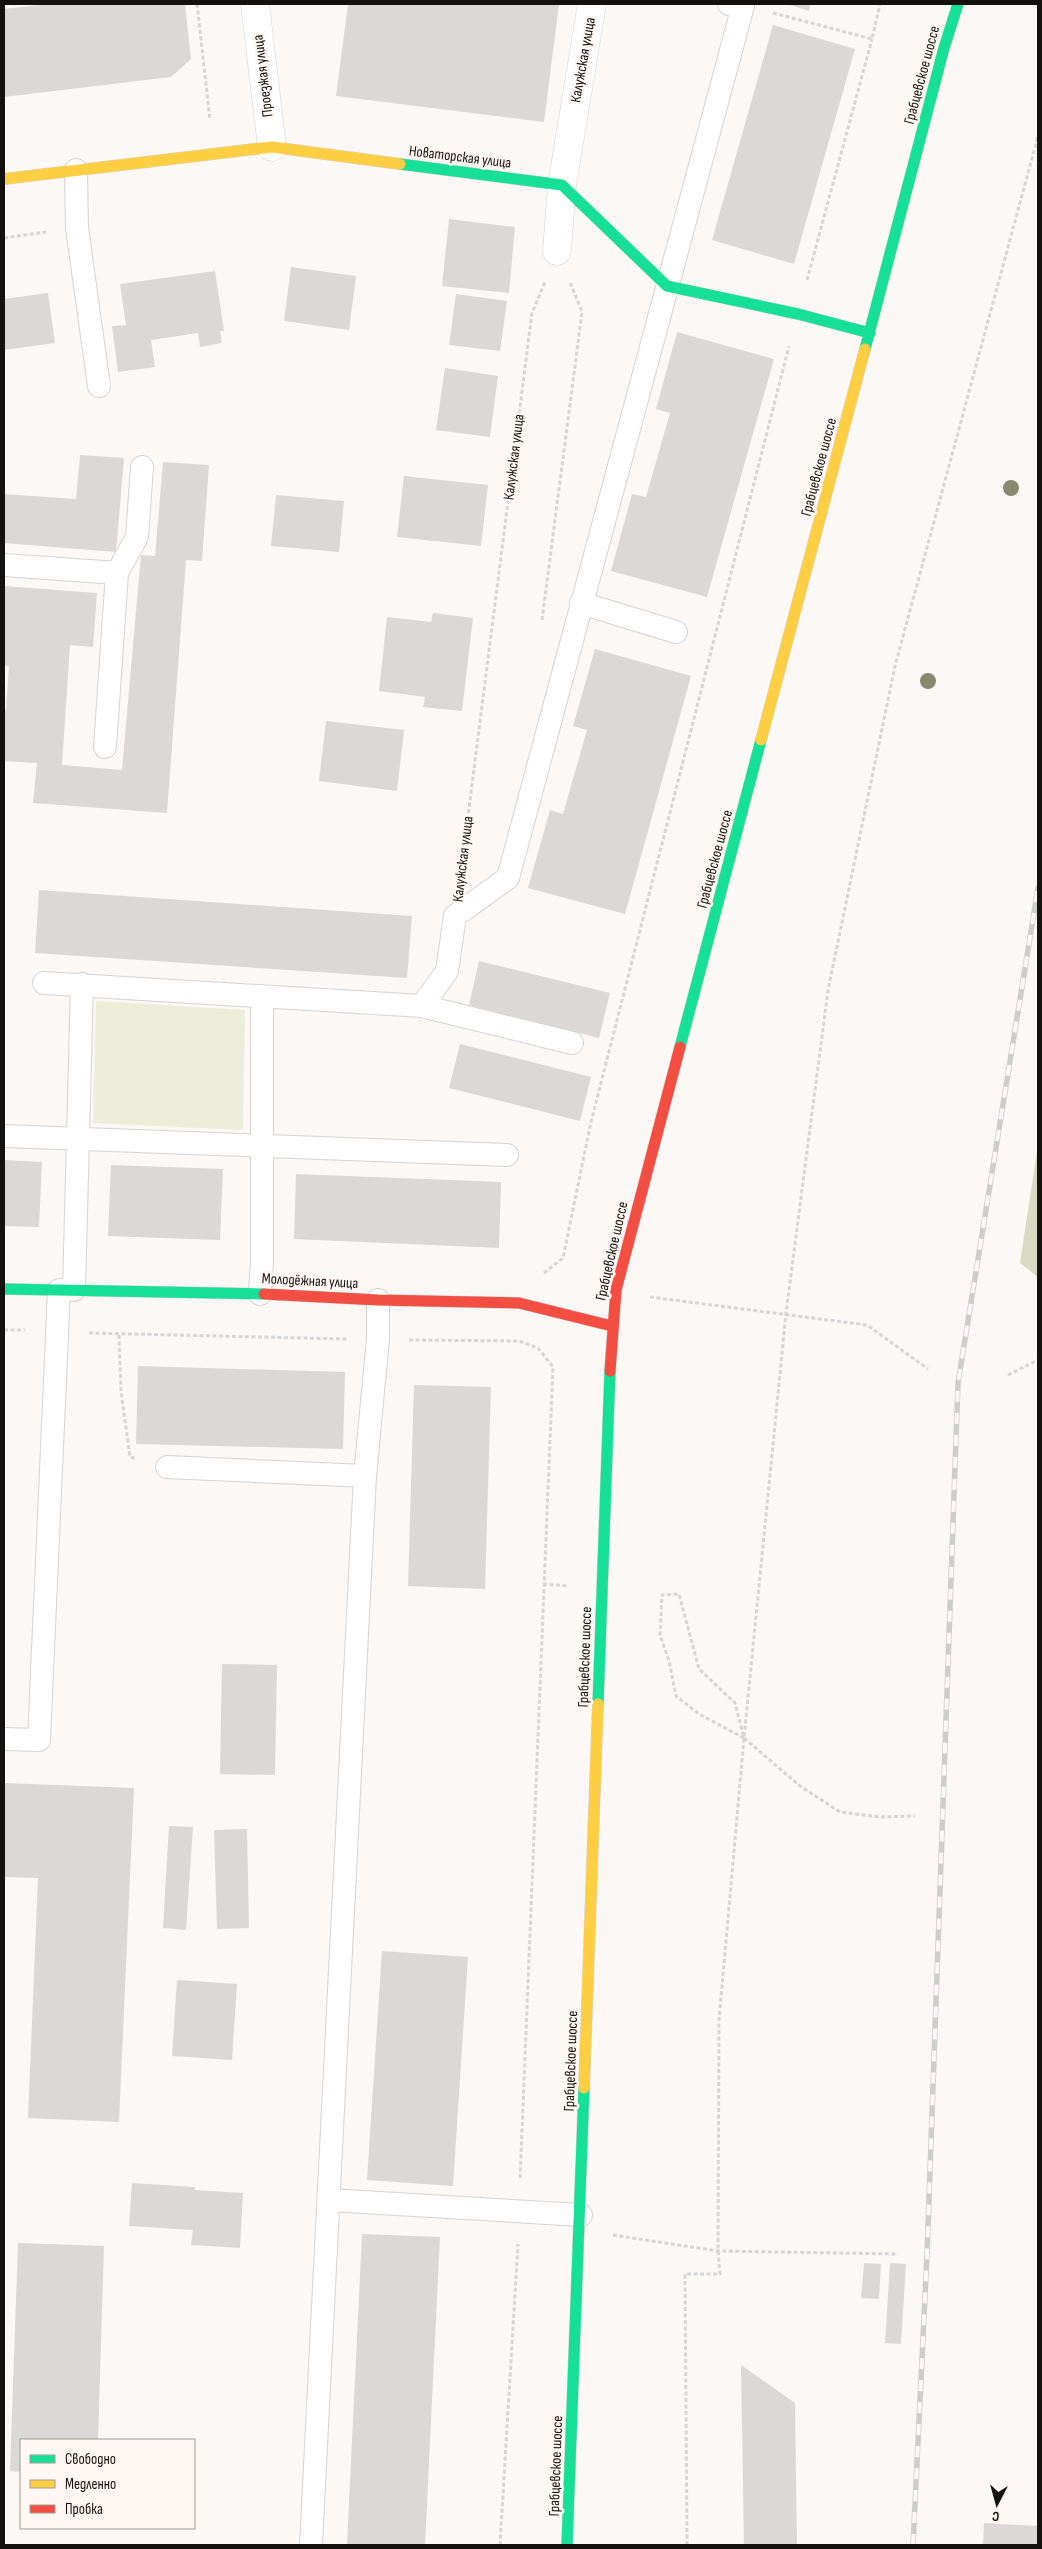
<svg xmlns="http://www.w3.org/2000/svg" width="1042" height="2549" viewBox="0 0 1042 2549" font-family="'Sofia Sans Condensed',sans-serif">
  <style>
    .green { fill: #edeeda }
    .forest { fill: #d8dac3 }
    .building { fill: #dbd8d7 }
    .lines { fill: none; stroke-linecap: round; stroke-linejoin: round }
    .lane-casing { stroke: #d6d3d1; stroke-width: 24 }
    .street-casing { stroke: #d6d3d1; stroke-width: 29 }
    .fast-casing { stroke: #d6d3d1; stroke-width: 12 }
    .slow-casing { stroke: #d6d3d1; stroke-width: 12 }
    .jam-casing { stroke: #d6d3d1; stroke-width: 12 }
    .path { stroke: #d7d6d6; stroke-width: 3; stroke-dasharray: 4 2.5; stroke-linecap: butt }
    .lane { stroke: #fefefe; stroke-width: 22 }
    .street { stroke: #fefefe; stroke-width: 28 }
    .fast { stroke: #16e098; stroke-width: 11 }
    .slow { stroke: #ffcf43; stroke-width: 11 }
    .jam { stroke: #f24e42; stroke-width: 11 }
    .rail-casing { stroke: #cdcdcc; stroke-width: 5.5 }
    .rail { stroke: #fef7f3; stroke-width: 4; stroke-dasharray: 11; stroke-linecap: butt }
    .tree { fill: #89896f }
    .labels { text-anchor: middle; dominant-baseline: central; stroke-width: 5; stroke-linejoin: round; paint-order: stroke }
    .street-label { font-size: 15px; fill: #141210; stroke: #fef7f3 }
  </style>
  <rect width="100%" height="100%" fill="#fbf8f6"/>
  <path class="green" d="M96,1001L245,1010L243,1130L93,1123Z"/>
  <path class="forest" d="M1038,1145V1277L1020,1263Z"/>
  <path class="building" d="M49,4H185L191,59L171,77L4,97V9Z
    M348,4H559L544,122L336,96Z
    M787,4H810L809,11Z
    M773,25L855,49L794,264L712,240Z
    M449,219L515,227L509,293L442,286Z
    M291,267L356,276L349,330L284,321Z
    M215,271L224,331H220L222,343L200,347L198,333L151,340L155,367L118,372L112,326L126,325L120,284Z
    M48,293L55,343L4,350V299Z
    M456,294L507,301L500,351L449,345Z
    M677,332L774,359L707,597L611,571L632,494L646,497L670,413L656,409Z
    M445,368L498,376L490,437L436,430Z
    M80,455L124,458L116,552L4,543V494L76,499Z
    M163,462L209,465L202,561L186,560L167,813L33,803L37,763L4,761V710H6L9,666H4V586L97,593L93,647L70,645L62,765L122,770L141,555L155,556Z
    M404,476L488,485L481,546L397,537Z
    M276,495L344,501L339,552L271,546Z
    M433,613L473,618L462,711L423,707L425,697L379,691L387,617L431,622Z
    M595,649L691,676L625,914L528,888L550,810L563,814L587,730L573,726Z
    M326,721L404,730L397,791L319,781Z
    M39,890L412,916L407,978L35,953Z
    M479,961L610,993L599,1038L469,1005Z
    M460,1044L591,1077L580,1121L449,1088Z
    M4,1160L42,1162L39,1227L4,1226Z
    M111,1165L223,1169L220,1240L108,1236Z
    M296,1174L501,1182L499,1248L294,1239Z
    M138,1366L345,1372L343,1449L136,1444Z
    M414,1385L491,1387L485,1589L408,1586Z
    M222,1664L277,1665L275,1775L220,1774Z
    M4,1783L134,1788L119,2122L28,2118L38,1878L4,1877Z
    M169,1826L193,1827L186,1930L163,1928Z
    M247,1829L249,1928L217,1929L214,1830Z
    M382,1951L468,1957L453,2186L367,2180Z
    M177,1980L237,1984L232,2060L172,2056Z
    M132,2183L195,2187V2190L243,2193L240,2248L191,2245L193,2230L129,2226Z
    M362,2234L440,2237L425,2545H347Z
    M18,2243L104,2246L98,2440H21V2472L10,2471Z
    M864,2263L881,2264L879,2299L861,2298Z
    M890,2263L906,2264L901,2344L885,2343Z
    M741,2365L795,2403L797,2545H744Z
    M984,2523L1038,2526V2545H983Z"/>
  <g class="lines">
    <g class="lane-casing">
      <path id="lane" d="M76,170L77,228L99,386
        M4,565L117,573L105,747
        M117,573L137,537L142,467
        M581,603L676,632
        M44,983L422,1006L447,971L455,916L508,878L743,6L729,4
        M422,1006L572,1043
        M4,1136L507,1155
        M74,1290L82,984
        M260,1294L262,1262V996
        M167,1467L365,1476
        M4,1739L39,1740L59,1290
        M329,2200L581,2215
        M311,2545L365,1476L378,1339V1300"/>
    </g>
    <g class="street-casing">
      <path id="street" d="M255,4L272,147
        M557,251L562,185L592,4"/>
    </g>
    <g class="fast-casing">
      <path id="fast" d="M400,164L562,185L667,286L798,314L870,333
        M865,349L944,48L958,4
        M680,1047L761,740
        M4,1289L264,1294
        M598,1704L610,1371
        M567,2545L584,2088"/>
    </g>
    <g class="slow-casing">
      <path id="slow" d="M4,179L272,147L400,164
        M761,740L865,349
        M584,2088L598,1704"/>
    </g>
    <g class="jam-casing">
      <path id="jam" d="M264,1294L378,1300L519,1303L612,1326
        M610,1371L616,1290L680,1047"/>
    </g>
    <path class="path" d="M197,4L210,120
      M773,13L872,39L880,4
      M4,238L46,232
      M807,280L872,39
      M542,620L582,312L570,282
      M461,871L532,313L545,282
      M544,1273L563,1258L591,1122L789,346
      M650,1297L867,1325L928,1369
      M4,1330H25
      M89,1333L347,1339
      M119,1335L121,1391L130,1457L137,1459
      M409,1340L519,1341L538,1348L553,1367L520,2180
      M1008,1375L1038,1360
      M543,1584L568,1586
      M744,1738L699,1714L676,1696L669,1661L660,1635L662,1595L679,1594L699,1669L735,1703L744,1738L800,1786L840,1812L880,1817L915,1816
      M613,2235L718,2251L898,2254
      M500,2545L518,2244
      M687,2545L685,2274H720L718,2251L719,2020L744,1738L786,1313L828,990L895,666L1038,136"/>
    <use href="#lane" class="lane"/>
    <use href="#street" class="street"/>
    <use href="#fast" class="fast"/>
    <use href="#slow" class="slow"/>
    <use href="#jam" class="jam"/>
    <g class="rail-casing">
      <path id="rail" d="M913,2545L927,2255L958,1383L1038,888"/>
    </g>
    <use href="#rail" class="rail"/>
  </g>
  <g class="tree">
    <circle cx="1011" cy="488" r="8"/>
    <circle cx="928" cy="681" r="8"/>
  </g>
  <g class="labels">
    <g class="street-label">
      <text transform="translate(583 60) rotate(-80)">Калужская улица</text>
      <text transform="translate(922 75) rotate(-75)">Грабцевское шоссе</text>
      <text transform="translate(263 76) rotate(-97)">Проезжая улица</text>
      <text transform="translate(460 157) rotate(7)">Новаторская улица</text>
      <text transform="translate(514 457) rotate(-83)">Калужская улица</text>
      <text transform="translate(819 467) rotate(-75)">Грабцевское шоссе</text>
      <text transform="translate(463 859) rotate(-83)">Калужская улица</text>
      <text transform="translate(715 859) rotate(-75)">Грабцевское шоссе</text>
      <text transform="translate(612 1251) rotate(-77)">Грабцевское шоссе</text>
      <text transform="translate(310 1281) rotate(3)">Молодёжная улица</text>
      <text transform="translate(585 1657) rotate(-88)">Грабцевское шоссе</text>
      <text transform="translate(571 2061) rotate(-88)">Грабцевское шоссе</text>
      <text transform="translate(556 2466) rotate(-88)">Грабцевское шоссе</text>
    </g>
  </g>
  <rect width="1042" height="2549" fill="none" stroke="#141210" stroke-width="10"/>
  <rect x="20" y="2439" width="175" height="90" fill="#fef7f3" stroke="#a09b98"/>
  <rect x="30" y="2455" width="25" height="8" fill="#16e098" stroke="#a09b98"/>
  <text x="65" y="2464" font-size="15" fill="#141210">Свободно</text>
  <rect x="30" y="2480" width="25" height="8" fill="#ffcf43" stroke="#a09b98"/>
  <text x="65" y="2489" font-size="15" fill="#141210">Медленно</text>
  <rect x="30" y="2505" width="25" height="8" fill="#f24e42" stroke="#a09b98"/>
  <text x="65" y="2514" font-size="15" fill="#141210">Пробка</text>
  <g transform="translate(997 2504) rotate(186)" stroke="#fef7f3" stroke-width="4" paint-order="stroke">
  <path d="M0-4L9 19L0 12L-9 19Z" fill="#141210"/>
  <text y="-8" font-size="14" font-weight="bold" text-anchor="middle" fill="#141210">С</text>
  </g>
</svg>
